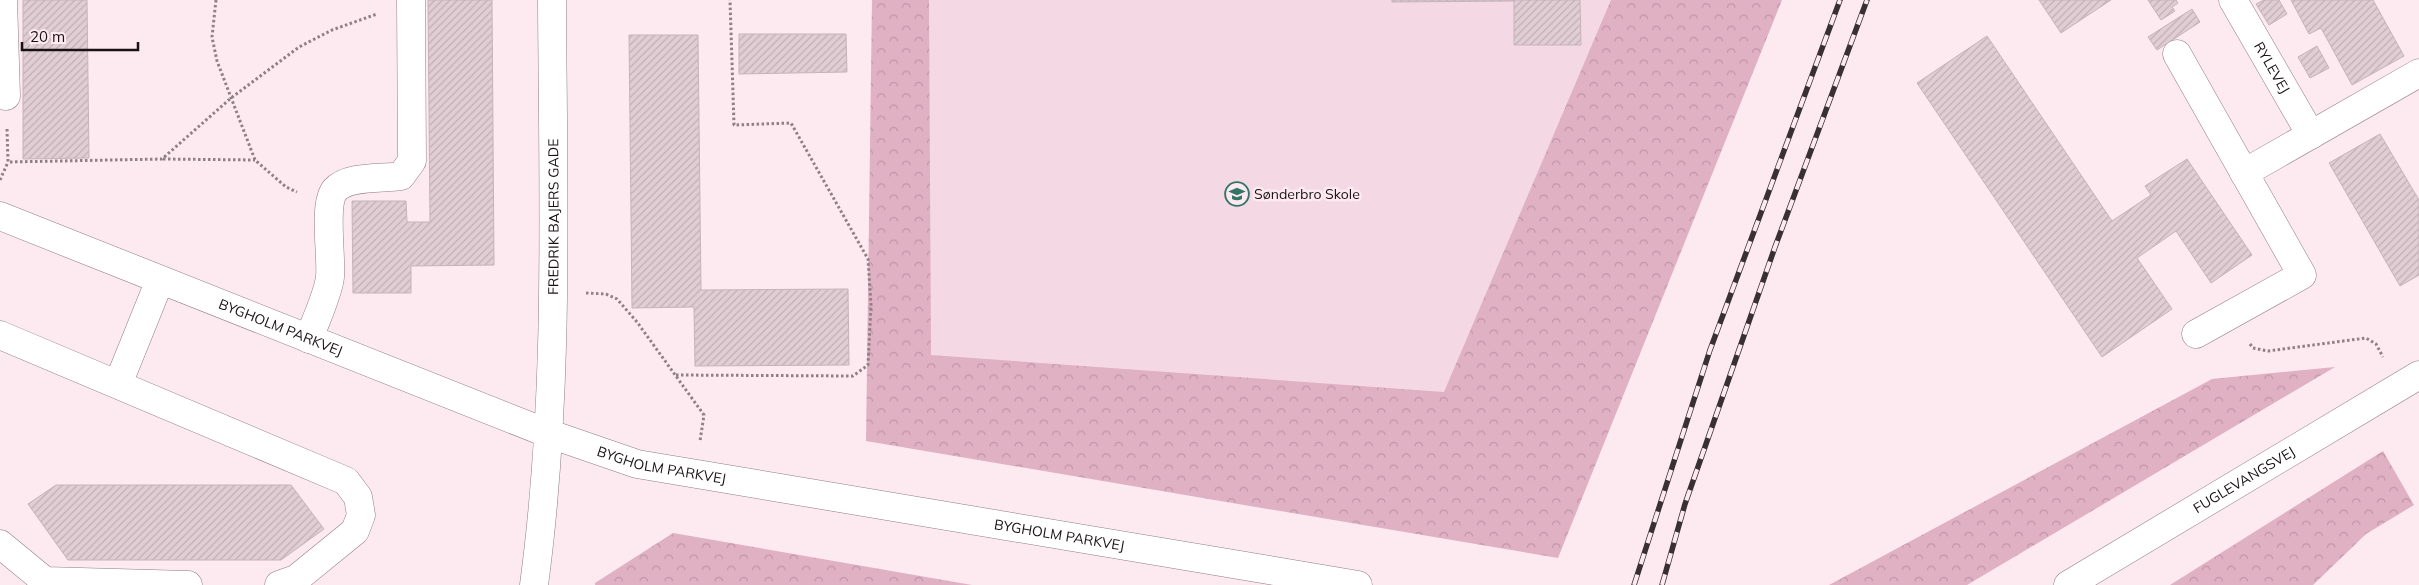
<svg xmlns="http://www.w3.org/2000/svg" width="2419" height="585" viewBox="0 0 2419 585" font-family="Mulish,sans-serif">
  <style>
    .built { fill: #f4d9e4 }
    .forest { fill: url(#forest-crowns) }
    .building { fill: url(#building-hatch); stroke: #c6b3ba }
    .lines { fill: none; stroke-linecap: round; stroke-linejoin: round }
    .minor-casing { stroke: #907e85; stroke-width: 29 }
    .path { stroke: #8e8085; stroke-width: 3; stroke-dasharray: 2.5 2.5; stroke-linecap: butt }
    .minor { stroke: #fff; stroke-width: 28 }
    .rail-casing { stroke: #383033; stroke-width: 5.5 }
    .rail { stroke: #fde9f0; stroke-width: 4; stroke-dasharray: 11; stroke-linecap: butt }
    .labels { text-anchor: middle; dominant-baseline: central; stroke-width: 5; stroke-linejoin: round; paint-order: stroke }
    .street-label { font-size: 14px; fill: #181214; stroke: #fde9f0 }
    .poi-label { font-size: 14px; fill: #181214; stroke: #fde9f0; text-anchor: start }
  </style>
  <defs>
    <pattern id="forest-crowns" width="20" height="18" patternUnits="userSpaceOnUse" patternTransform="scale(1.25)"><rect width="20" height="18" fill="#e0b0c3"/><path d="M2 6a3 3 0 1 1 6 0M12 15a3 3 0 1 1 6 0" fill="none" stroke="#bf96a7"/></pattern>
    <pattern id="building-hatch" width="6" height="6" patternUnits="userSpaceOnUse" patternTransform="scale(1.25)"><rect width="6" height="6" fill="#e1cdd4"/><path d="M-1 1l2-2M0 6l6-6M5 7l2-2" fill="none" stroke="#c0afb5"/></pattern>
  </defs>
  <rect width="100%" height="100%" fill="#fde9f0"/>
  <path class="built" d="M888,0H1673L1471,444L891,388Z"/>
  <path class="forest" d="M872,0H929L931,355L1444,392L1611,0H1782L1558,558L866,441Z
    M2335,367L1967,585H1829L2212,379Z
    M2383,451L2414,505L2366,534L2313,585H2170Z
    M673,533L972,585H595V583Z"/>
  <path class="building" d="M23,0H87L89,158L23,159Z
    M428,0H492L494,265L411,266V293H353L352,201H406L407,222H430Z
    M1392,0H1580L1581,45H1514V1L1392,2Z
    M2039,0H2111L2061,33Z
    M2148,0H2176L2178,3L2172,7L2175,11L2161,20Z
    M2264,0H2279L2287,14L2269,25L2256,4Z
    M2291,0H2373L2404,56L2352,85L2321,28L2309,34Z
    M2192,9L2200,22L2157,50L2148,37Z
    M739,34H846L847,72L739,74Z
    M629,35H698L701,290L848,289L849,365L695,366L694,307L632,308Z
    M1987,36L2112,221L2151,195L2145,186L2187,159L2252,255L2211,283L2176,231L2137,258L2172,309L2102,357L1917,83Z
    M2317,46L2329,68L2310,78L2298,57Z
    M2380,134L2419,200V275L2400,286L2329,163Z
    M56,485H291L324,529L281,560H68L28,504Z"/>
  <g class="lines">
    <g class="minor-casing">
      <g id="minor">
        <path d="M3,0L6,96"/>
        <path id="s1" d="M2233,0L2311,135"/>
        <path d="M2177,54L2302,275L2196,334"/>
        <path d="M2244,173L2419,73"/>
        <path id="s2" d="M0,216L547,433L637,464L1358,585"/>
        <path d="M0,335L346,481L358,497L361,515L355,531L296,579L279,585"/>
        <path d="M309,339C315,321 328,295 330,277C332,257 323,204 335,190C348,175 383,179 401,176L412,161L411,0"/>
        <path d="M118,384L160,280"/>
        <path d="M0,544L45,581L188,585"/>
        <path id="s3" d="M534,585C560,392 553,195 552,0"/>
        <path id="s4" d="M2068,585L2419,375"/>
      </g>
    </g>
    <path class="path" d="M216,0L212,37L217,61L255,160L286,187L297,192
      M7,129L8,162L162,159L231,98L299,47L332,30L377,14
      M163,159L255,160
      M0,180L8,162
      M586,293L606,294L617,299L637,322L704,415L700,441
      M2250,344L2253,348L2268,351L2366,338L2376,344L2383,357
      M676,375L853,376L868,365L871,305L868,259L791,123L734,125L730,0"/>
    <use href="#minor" class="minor"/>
    <g class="rail-casing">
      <path id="rail" d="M1634,585L1710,350L1840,0
        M1662,585L1685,504L1775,247L1867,0"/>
    </g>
    <use href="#rail" class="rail"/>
  </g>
  <defs>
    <g id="school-ring" transform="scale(1.25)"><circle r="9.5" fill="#fde9f0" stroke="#327566" stroke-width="1.5"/><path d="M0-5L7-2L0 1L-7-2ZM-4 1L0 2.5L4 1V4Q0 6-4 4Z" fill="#327566"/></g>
  </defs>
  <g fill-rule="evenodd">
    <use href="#school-ring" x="1237" y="194"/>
  </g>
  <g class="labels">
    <g class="street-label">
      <text stroke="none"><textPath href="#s1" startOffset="78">RYLEVEJ</textPath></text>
      <text stroke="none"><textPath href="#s3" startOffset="369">FREDRIK BAJERS GADE</textPath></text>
      <text stroke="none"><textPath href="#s2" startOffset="302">BYGHOLM PARKVEJ</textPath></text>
      <text stroke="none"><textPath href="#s2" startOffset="708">BYGHOLM PARKVEJ</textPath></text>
      <text stroke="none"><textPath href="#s4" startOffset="205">FUGLEVANGSVEJ</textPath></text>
      <text stroke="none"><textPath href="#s2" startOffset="1112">BYGHOLM PARKVEJ</textPath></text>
    </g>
    <g class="poi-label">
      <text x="1254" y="194">Sønderbro Skole</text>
    </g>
  </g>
  <path d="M22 42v8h116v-8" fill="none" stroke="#181214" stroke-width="2.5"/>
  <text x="30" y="42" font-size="15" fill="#181214" stroke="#fde9f0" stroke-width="4" paint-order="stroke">20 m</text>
</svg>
